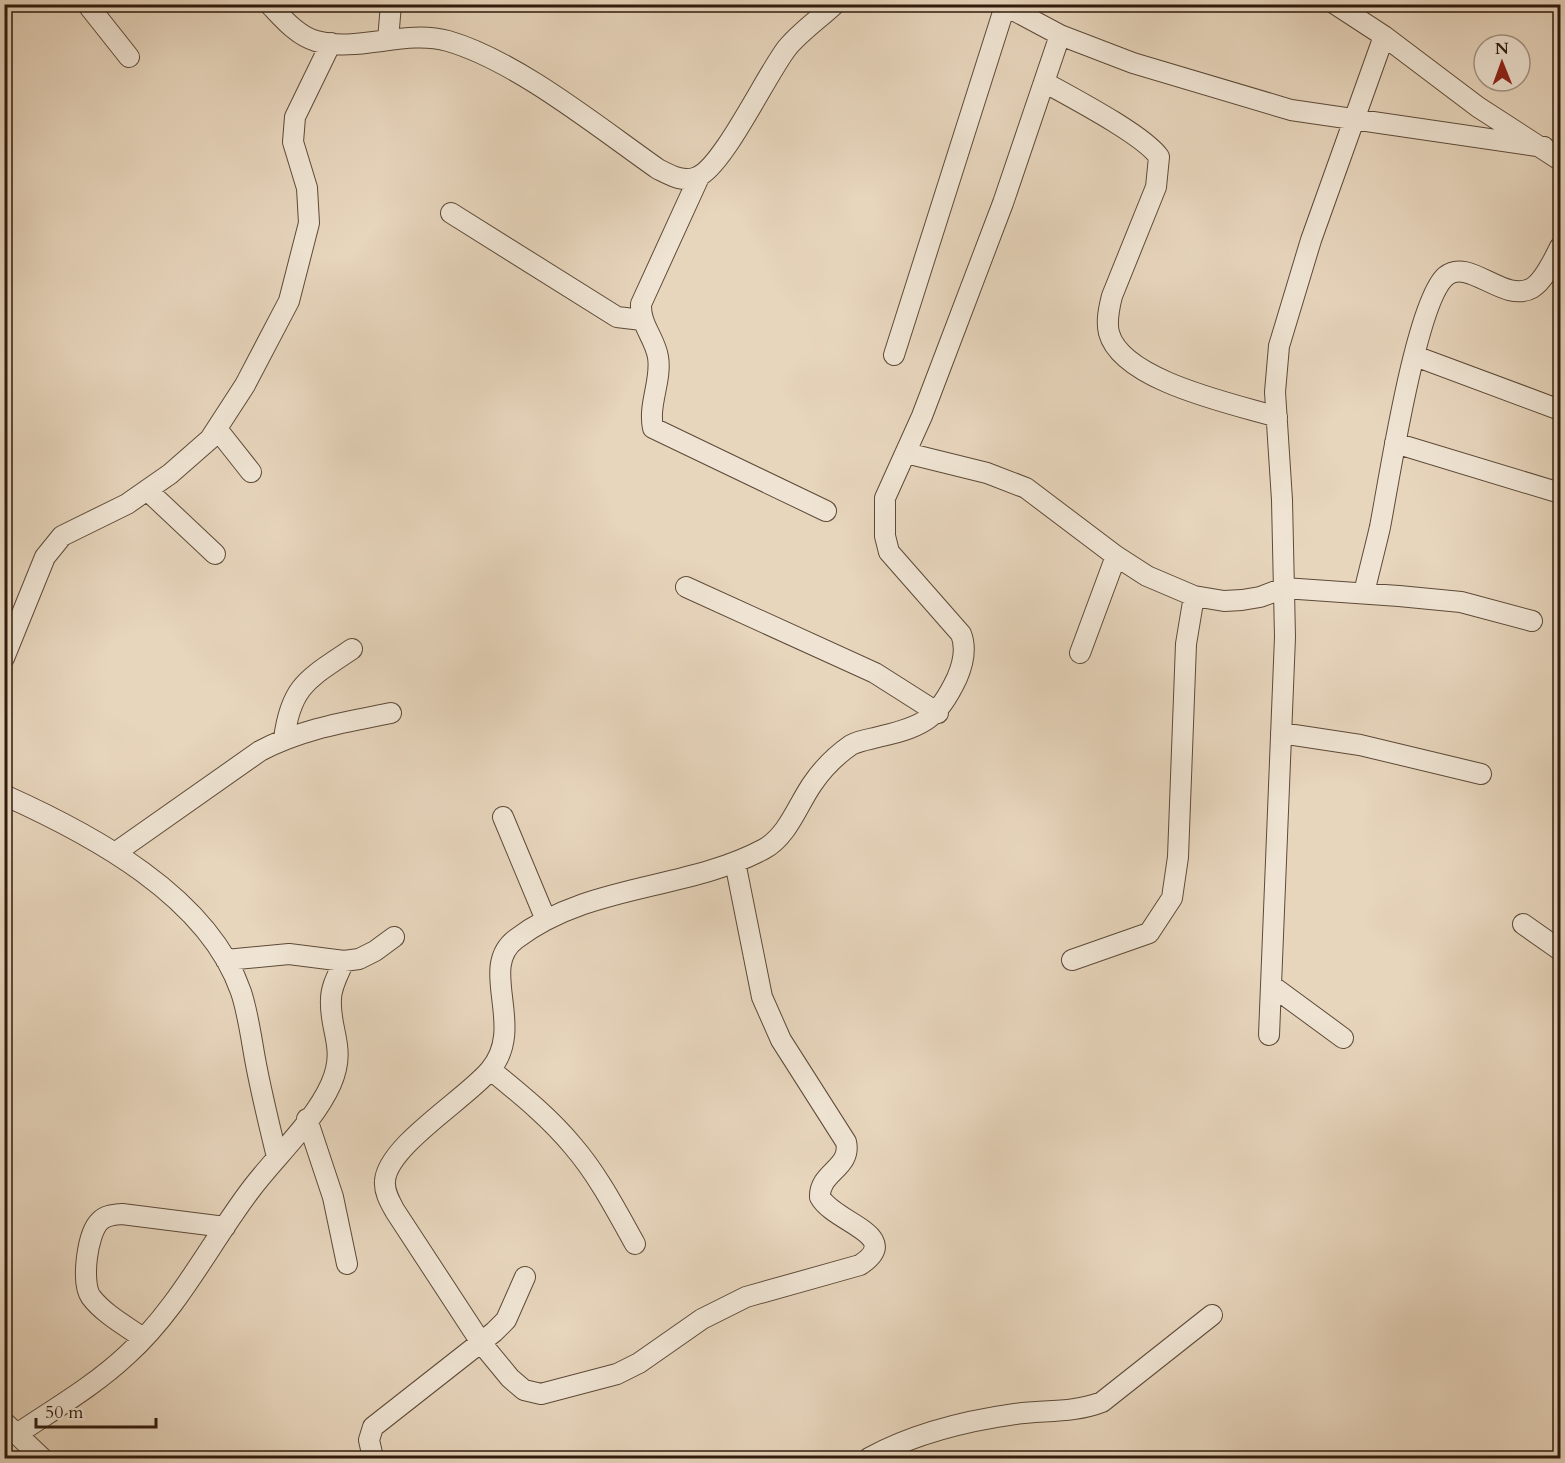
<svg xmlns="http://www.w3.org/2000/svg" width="1565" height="1463" viewBox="0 0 1565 1463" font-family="Cardo,serif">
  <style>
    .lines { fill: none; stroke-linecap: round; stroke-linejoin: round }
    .minor-casing { stroke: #5d4a38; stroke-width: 22 }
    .minor { stroke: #efe4d3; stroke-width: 20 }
  </style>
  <rect width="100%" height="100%" fill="#e7d5bc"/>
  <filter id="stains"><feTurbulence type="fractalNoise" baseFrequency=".00333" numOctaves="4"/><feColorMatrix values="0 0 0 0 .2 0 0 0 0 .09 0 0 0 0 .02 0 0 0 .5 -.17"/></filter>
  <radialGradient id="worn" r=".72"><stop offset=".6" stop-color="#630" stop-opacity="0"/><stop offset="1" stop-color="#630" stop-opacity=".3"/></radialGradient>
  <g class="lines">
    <g class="minor-casing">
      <path id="minor" d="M87,4L129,57
        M269,4C282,17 297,36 316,41C358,53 405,29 448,41C517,61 598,127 658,169C670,175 683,183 697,177C723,167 766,75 787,48C800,32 819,19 835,4
        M1002,4L1060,35L1133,63L1291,110L1544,147
        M1335,4L1384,36L1478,107L1560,160
        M388,40L391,4
        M1044,82C1071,97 1144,135 1159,157L1156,187L1112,296C1109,308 1106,321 1109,333C1122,381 1234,404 1277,417
        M699,177L641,304C640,325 655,338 658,357C662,380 648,404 653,428L826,511
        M451,213L617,317L642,320
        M894,355L1005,6
        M1415,356L1560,410
        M217,429L251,472
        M1395,443L1560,493
        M906,453L987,473L1026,488L1116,556L1147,576L1194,596L1224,601L1242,600L1260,597L1284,588L1399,596L1461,602L1532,621
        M147,490L215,554
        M686,587L875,673L938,713
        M1364,593C1369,571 1375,549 1380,527C1389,481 1416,301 1446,276C1469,257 1504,304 1532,288C1544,281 1554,259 1560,247
        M1080,653L1116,556
        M4,658L45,557L62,536L127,504L170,474L210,439L245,385L289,301L309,223L307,188L293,142L295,117L331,43
        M1281,733L1360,745L1481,774
        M284,739C291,684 310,678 352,649
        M4,795C91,834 208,896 241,992C248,1013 251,1037 255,1059C261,1092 269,1124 277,1157
        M503,817L546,920
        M115,853L260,751C301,729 346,722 391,713
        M735,862L762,997L781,1040L846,1142C852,1168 819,1172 820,1197C834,1223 905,1235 860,1265L746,1297L702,1319L639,1363L617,1374L541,1394L524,1390L510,1378L482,1344L395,1211C390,1202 384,1192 385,1181C387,1146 467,1098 490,1070C527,1026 477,968 516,939C590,883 685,891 764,849C788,836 798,804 813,783C824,767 835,756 851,745C860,740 872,739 882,736C925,726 938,718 957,678C963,664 967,649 961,634L889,552L885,536V498L922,416L1003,203L1060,35
        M1523,924L1560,950
        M226,960L289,954L344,961L359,959L375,951L394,937
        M1072,960L1149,933L1172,898L1178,857L1186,644L1194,596
        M1271,985L1343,1038
        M1269,1035L1285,637L1282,500L1275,392L1279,346L1311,240L1384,36
        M491,1070C519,1093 549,1117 573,1146C598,1175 616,1210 635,1244
        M307,1119L333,1197L347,1264
        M143,1338C126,1326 104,1314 91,1297C81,1283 87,1233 100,1221C106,1215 113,1215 122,1214L225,1227
        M4,1422L42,1458
        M17,1434C54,1409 94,1386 127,1355C179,1308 210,1243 252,1188C277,1155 314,1122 331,1084C347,1047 329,1031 331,999C331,986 339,973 344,961
        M373,1458L369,1440L373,1427L494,1332L506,1320L525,1277
        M869,1458C913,1434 965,1421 1015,1414C1044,1410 1074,1413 1102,1402L1212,1315"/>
    </g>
    <use href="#minor" class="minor"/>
  </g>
  <rect width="1565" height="1463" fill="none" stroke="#e7d5bc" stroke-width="24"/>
  <rect x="6" y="6" width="1553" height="1451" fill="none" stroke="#2f1b0c" stroke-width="3"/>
  <rect x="12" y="12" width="1541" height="1439" fill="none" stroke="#2f1b0c" stroke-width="1.5"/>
  <g transform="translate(1502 63) rotate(359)"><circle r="28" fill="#efe4d3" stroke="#a29483" stroke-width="1.5"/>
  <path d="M0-4.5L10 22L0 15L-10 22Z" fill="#8f2418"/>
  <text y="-9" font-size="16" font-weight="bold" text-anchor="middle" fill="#2f1b0c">N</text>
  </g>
  <path d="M36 1418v9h120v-9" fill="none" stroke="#2f1b0c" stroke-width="3"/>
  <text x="45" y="1418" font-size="18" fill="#2f1b0c" stroke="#efe4d3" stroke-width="4.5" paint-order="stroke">50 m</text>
  <rect width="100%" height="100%" filter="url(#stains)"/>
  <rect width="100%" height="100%" fill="url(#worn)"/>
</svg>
